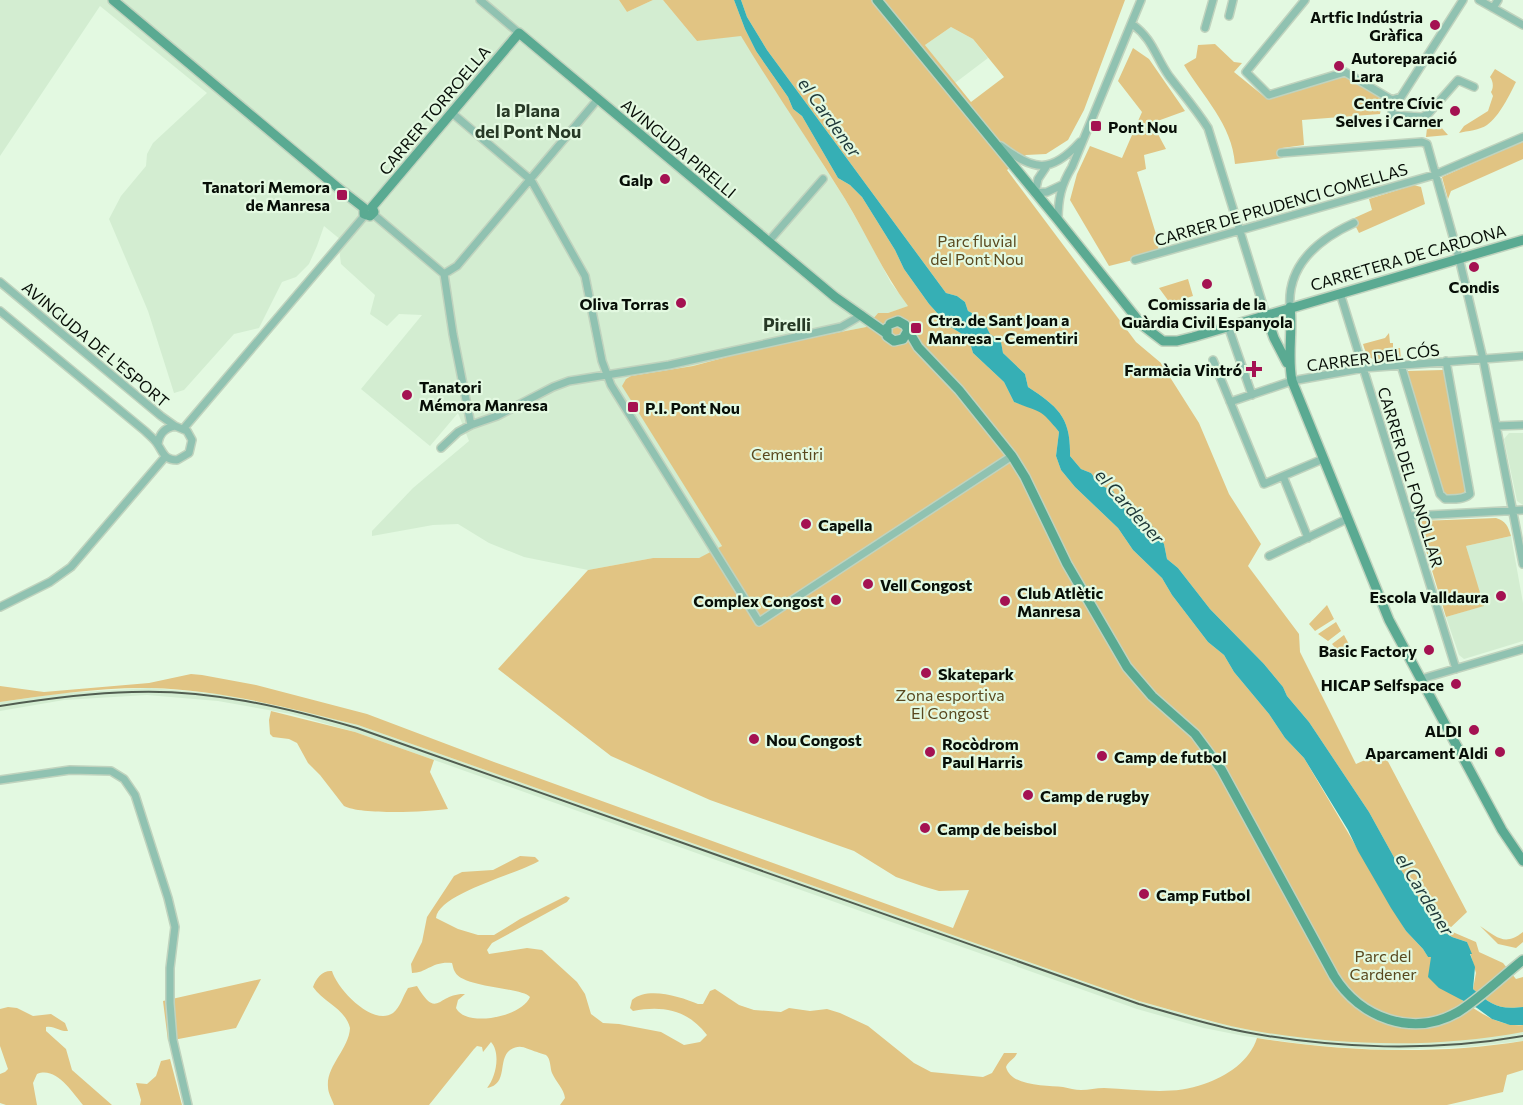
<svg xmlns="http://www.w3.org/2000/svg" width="1523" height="1105" viewBox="0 0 1523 1105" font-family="Commissioner,sans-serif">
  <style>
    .built { fill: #d3edd1 }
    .green { fill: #e1c483; fill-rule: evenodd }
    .water { fill: #36afb5 }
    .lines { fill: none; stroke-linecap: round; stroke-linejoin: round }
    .street-casing { stroke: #c0d3be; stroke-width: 10 }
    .secondary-casing { stroke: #c0d3be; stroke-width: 12 }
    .street { stroke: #90c2b1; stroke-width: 7 }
    .secondary { stroke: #5aaa92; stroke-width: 9 }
    .rail { stroke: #515d50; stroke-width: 2 }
    .poi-dot { fill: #a41252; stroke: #e3f9e1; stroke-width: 2 }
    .labels { text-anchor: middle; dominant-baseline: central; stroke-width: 4.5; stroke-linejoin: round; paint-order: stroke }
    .poi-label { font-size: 16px; font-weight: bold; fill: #070e07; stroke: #e3f9e1; text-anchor: start }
    .street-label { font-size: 16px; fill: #070e07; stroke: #e3f9e1 }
    .park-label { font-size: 16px; fill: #59481e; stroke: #e3f9e1 }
    .neighbourhood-label { font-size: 18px; font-weight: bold; fill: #273926; stroke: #e3f9e1 }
    .water-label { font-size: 18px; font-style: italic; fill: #1e3839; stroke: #e3f9e1 }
  </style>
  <rect width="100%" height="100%" fill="#e3f9e1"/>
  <path class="built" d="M0,0H619L627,12L653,0H663L697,41L741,35L845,199L868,239L891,283L909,306L888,313H878L866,327L764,347L693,366L631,376L626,379L722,546L710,554L699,558H653L588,570L524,557L489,543L458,524L433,525L372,536V531L413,488L469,441L458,413L430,446L361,389L422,315L399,314L387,326L370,314L375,295L341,264L339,248L341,240L324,226L317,246L309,264L296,277L282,282L259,328L234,334L184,390L174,393L148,311L109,219L121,196L146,166L147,154L153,143L207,93L100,6L0,156Z
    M951,27L973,39L988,58L955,83L925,45Z
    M1509,433H1523V505L1517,501L1504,439Z
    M1511,536L1523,603V641L1464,659L1459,655L1446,617L1483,606L1466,546Z
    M150,688L219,694L293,709L358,725L1139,1001L1205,1020L1245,1029L1332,1040L1428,1042L1523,1032V1041L1467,1047L1384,1050L1312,1045L1244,1036L1204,1028L1137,1009L355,732L291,714L218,701L147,695L64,700L0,711V702L63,693Z"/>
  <path class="green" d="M619,0H653L627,12Z
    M663,0H734L745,29L756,51L788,97L793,109L802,116L838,178L850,185L862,197L895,250L904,269L929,304L949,326L962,334L970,343L973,353L1004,382L1014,402L1036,409L1044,413L1059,432L1056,456L1061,470L1075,487L1118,528L1133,550L1162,578L1172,595L1208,642L1224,655L1234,672L1269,714L1285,738L1304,758L1406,931L1423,949L1428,957H1431V962C1440,974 1450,991 1462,1000C1479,1013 1501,1027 1523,1025V1032C1433,1049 1335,1046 1245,1029C1210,1022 1175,1011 1139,1001L358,725C290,708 221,690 151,688C101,687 49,695 0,702V686L44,692L149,683L191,674L202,675L256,685L367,714L494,762L953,928L969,890L939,891L922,886L896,877L854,851L710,800L611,756L498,669L588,570L653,558H699L722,546L622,386L626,379L631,376L693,366L764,347L866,327L878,313H888L908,306C883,273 867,235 845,199C811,144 774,91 741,36L697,41Z
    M741,0H1125L1084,110L1068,140L1046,154L1026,155L1007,170L1136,342L1161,363L1199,423L1229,494L1261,544L1248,566L1299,634L1300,652L1356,764L1383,752L1467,912L1448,930L1476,942L1479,952L1503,963L1516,979L1523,977V1007C1499,1010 1491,1005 1473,989L1476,973L1467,942L1452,937L1438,928L1401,870L1369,812L1309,722L1287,696L1283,687L1264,664L1210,609L1178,568L1167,559L1164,544L1152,526L1134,518L1121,505L1113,491L1099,485L1091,473L1081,469L1070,456C1071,417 1058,407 1028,387L1025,374L1003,353L1001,343L990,334L982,318L968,311L965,302L957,296L946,293L767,50L747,17ZM951,27L973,39L1004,77L971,102L925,45Z
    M1215,44L1234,62L1242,63L1234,72L1266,98L1344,76L1383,98L1380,114L1302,120L1304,145L1282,148L1283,158L1235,164C1232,124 1203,97 1184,65L1196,58L1198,45Z
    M1133,48L1149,59L1185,111L1152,123L1166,149L1144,155L1146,169L1137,172L1159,244L1157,254L1109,266L1070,200L1077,174L1090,146L1122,158L1142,112L1118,81Z
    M1495,69L1516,82C1510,94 1499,117 1487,125C1480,130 1467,131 1459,133L1464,126L1488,111L1493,96L1491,92C1494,87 1493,81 1490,77Z
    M1432,117L1448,135L1426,137L1427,128Z
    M1523,141V159L1451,191L1448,199L1442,177Z
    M1414,185L1421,187L1425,204L1359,233L1352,219L1372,210L1369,199Z
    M1188,279L1193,296L1170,303L1159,288Z
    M1389,333L1390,343H1393V348H1400L1401,359C1382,360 1369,367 1363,344L1385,338Z
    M1443,370L1467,486L1463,495C1455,496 1447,500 1442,491L1406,371Z
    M1496,518C1506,521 1508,526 1511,536L1466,546L1484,606L1446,617L1418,524L1421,521Z
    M1327,605L1334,619L1315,631L1309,624Z
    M1336,622L1341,631L1328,641L1318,634Z
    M1344,635L1352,650L1339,652L1332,644Z
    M271,711L355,732L434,760L430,772L448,809C427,812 361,815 344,806L320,775L308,763L297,743L289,739L273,737L270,734L269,720Z
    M520,856L535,857L539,861C518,874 439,893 436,918L458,929L478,935H494L520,919L566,896L570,898L567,902L492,943L487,950L489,954L527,948L542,950L577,982L585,994L591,1014L603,1023L619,1024L661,1032L684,1045L700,1042L707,1035C688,1010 663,1005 633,1011L630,1008L632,1000C648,986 681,997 698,1004H703L710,991L715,989L739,1005L754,1010L781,1012L789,1008L810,1011L827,1009L840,1013L868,1026L914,1063L931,1072L983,1077L992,1073L1004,1053H1017C1015,1059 1008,1061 1006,1067C1011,1087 1047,1085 1063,1087C1069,1088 1075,1090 1081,1090C1089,1090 1096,1088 1104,1088C1137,1089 1172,1096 1204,1084C1227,1076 1250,1061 1257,1038C1344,1052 1436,1055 1523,1041V1070L1507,1075L1503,1092L1447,1105H560L565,1098C564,1089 556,1082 552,1073C550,1068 551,1059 546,1055C543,1054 539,1053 537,1052C526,1049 521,1043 510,1050C497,1060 509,1084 487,1088C496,1077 501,1053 491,1042L483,1052L482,1047L477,1046L474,1049L429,1105H334C332,1099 328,1093 328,1087C326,1066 349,1049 350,1028C345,1008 324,1003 313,987C316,978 323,970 332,971C337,989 373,1027 393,1013C400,1008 403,996 408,988L417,986C438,1021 437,993 465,994L458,1000L456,1008C466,1028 522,1017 530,997C521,987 463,988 455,972C453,969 453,966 452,963C432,961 427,973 412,973L411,964L422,942L427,917L454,876L462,872L493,870Z
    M1480,926C1498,938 1505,946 1523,932V942L1516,948L1498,944Z
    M261,979L236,1028L168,1041L163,1001Z
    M8,1007L17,1008L33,1016L51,1014L65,1023L68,1031C60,1032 54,1025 46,1027V1031L66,1049L72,1070L112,1105H83C72,1092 56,1066 37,1074L33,1083L37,1105H6L0,1103V1074L5,1072L8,1069L0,1046V1009Z
    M170,1059L182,1105H140L141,1100L136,1083L147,1084L156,1076L161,1061Z"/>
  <path class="water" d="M734,0H741L747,17L767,50L946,293L957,296L965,302L968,311L982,318L990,334L1001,342L1003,353L1025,374L1028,387C1058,407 1071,417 1070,456L1081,469L1091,473L1100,485L1113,491L1121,505L1134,518L1152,526L1164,544L1167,559L1178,568L1210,609L1264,664L1283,687L1287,696L1309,722L1369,812L1401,870L1438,928L1452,937L1467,942L1472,954H1470L1475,967L1473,989C1491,1005 1499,1010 1523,1007V1025H1510L1492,1019L1477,1008L1439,988L1428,977L1431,957H1428L1423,949L1406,931L1391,908L1358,851L1348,830L1304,758L1285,738L1269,714L1234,672L1224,655L1208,642L1172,595L1162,578L1133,550L1118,528L1075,487L1061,470L1056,456L1059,432C1040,408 1041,413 1014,402L1004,382L973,353L970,343L962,334L949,326L929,304L904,269L895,250L862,197L850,185L838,178L802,116L793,109L788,97L756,51L745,29Z"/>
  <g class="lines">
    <g class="street-casing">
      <path id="street" d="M480,0L519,33
        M1305,0L1246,72L1269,95L1345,72L1392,100
        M1479,0L1523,25
        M1493,8L1498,0
        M1229,16L1233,0
        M1132,24C1153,39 1155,56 1169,76C1182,93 1196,109 1208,128L1266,315
        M1205,28L1213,0
        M1392,100L1401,97L1463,0
        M1392,100V115L1422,117L1428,114L1458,80L1474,87
        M452,113L531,180L585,276L602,361L611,385L759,622L1012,456
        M1001,146C1034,171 1051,174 1080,142
        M1281,153L1422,142L1427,144L1459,258L1483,359L1523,564
        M1046,167L1038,179L1035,193L1047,192L1062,185
        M373,214L444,274L453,334L471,425
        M1058,220C1058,199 1061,185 1072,167L1141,0
        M769,241L823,179
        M1135,260L1434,175L1523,137
        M444,274L457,266L598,99
        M0,282L161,416L175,426L187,431L192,440L189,453L177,460C163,460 163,451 156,442C153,438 149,435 145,431L0,311
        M1340,293L1456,669
        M1290,307C1287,264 1319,239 1354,223
        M1228,326L1252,395
        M1213,360L1264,484L1323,459
        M1401,365L1440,494L1445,499C1453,499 1464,500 1470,494L1446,361
        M1230,402L1292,381L1364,368L1523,356
        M1496,426L1523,425
        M184,428L365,215
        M158,444C159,434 164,428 175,426
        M441,448L458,432L471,425L497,416L553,387L569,381L669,365L841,327L862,315
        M1283,476L1308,538
        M1410,516L1523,510
        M1269,556L1347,519
        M0,607L50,582L71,567L165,457
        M1421,679L1523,649
        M0,780L70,770L111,771L124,779L135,795L168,898L175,927L170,968V1003L173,1040L188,1105"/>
    </g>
    <g class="secondary-casing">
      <path id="secondary" d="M113,0L337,187L364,208
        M877,0L1058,220L1142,325L1163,341H1177L1193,337L1523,240
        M372,207L519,33L835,297L886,333
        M364,208V214L370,216L374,212L372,207
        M1290,307C1293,332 1287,357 1292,381L1389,620L1502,830L1523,861
        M1266,315L1274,338L1287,363
        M890,324L898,321L905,325L918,347L959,390L1012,456L1025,477L1067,564L1127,667L1152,696L1195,734L1221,769L1334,976C1360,1018 1413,1038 1458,1012C1478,1000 1504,975 1523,960
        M887,328V336L894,341L903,339L907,332"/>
    </g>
    <use href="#street" class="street"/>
    <use href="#secondary" class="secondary"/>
    <path class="rail" d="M0,706C44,699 88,693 132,692C208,689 284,707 357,728L1139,1004C1174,1014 1209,1025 1245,1032C1335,1049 1433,1052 1523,1036"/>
  </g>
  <g class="poi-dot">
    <circle cx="1435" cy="25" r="6"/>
    <circle cx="1339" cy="66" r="6"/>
    <circle cx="1455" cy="111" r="6"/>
    <rect x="1090" y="120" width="12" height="12" rx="3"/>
    <circle cx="665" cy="179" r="6"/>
    <rect x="336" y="189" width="12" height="12" rx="3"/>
    <circle cx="1474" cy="267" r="6"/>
    <circle cx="1207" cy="284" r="6"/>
    <circle cx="681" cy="303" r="6"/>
    <rect x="910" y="322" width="12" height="12" rx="3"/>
    <path d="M1251 360h6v6h6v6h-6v6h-6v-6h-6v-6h6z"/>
    <circle cx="407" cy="395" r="6"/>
    <rect x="627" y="401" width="12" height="12" rx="3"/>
    <circle cx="806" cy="524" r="6"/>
    <circle cx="868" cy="584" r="6"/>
    <circle cx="1501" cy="596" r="6"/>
    <circle cx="836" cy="600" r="6"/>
    <circle cx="1005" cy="601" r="6"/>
    <circle cx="1429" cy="650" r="6"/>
    <circle cx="926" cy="673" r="6"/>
    <circle cx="1456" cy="684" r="6"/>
    <circle cx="1474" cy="730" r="6"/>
    <circle cx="754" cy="739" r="6"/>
    <circle cx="930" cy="752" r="6"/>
    <circle cx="1500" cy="752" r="6"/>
    <circle cx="1102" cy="756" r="6"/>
    <circle cx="1028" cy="795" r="6"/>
    <circle cx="925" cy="828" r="6"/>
    <circle cx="1144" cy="894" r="6"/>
  </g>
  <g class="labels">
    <g class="poi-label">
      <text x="1423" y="16" text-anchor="end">Artfic Indústria<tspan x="1423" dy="18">Gràfica</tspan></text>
      <text x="1351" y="57">Autoreparació<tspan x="1351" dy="18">Lara</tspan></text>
      <text x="1443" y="102" text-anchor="end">Centre Cívic<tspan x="1443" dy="18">Selves i Carner</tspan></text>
      <text x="1108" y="126">Pont Nou</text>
      <text x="653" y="179" text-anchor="end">Galp</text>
      <text x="330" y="186" text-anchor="end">Tanatori Memora<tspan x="330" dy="18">de Manresa</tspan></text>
      <text x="1474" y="286" text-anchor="middle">Condis</text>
      <text x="669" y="303" text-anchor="end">Oliva Torras</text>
      <text x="1207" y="303" text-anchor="middle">Comissaria de la<tspan x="1207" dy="18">Guàrdia Civil Espanyola</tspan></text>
      <text x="928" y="319">Ctra. de Sant Joan a<tspan x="928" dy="18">Manresa - Cementiri</tspan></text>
      <text x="1242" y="369" text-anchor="end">Farmàcia Vintró</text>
      <text x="419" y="386">Tanatori<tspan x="419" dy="18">Mémora Manresa</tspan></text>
      <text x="645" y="407">P.I. Pont Nou</text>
      <text x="818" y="524">Capella</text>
      <text x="880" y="584">Vell Congost</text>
      <text x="1017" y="592">Club Atlètic<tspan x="1017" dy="18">Manresa</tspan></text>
      <text x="1489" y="596" text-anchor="end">Escola Valldaura</text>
      <text x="824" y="600" text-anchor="end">Complex Congost</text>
      <text x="1417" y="650" text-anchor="end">Basic Factory</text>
      <text x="938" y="673">Skatepark</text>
      <text x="1444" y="684" text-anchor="end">HICAP Selfspace</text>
      <text x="1462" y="730" text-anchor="end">ALDI</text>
      <text x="766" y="739">Nou Congost</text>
      <text x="942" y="743">Rocòdrom<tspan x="942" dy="18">Paul Harris</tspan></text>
      <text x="1488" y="752" text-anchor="end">Aparcament Aldi</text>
      <text x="1114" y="756">Camp de futbol</text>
      <text x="1040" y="795">Camp de rugby</text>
      <text x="937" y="828">Camp de beisbol</text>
      <text x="1156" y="894">Camp Futbol</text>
    </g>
    <g class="street-label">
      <text transform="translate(434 110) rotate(-50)">CARRER TORROELLA</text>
      <text transform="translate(679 148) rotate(40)">AVINGUDA PIRELLI</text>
      <text transform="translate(1281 204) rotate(-16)">CARRER DE PRUDENCI COMELLAS</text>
      <text transform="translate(1408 257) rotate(-16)">CARRETERA DE CARDONA</text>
      <text transform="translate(96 344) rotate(40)">AVINGUDA DE L'ESPORT</text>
      <text transform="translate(1373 357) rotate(-7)">CARRER DEL CÓS</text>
      <text transform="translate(1411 477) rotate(73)">CARRER DEL FONOLLAR</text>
    </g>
    <g class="park-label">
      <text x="977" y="240">Parc fluvial<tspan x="977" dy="18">del Pont Nou</tspan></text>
      <text x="787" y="453">Cementiri</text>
      <text x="950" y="694">Zona esportiva<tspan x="950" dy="18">El Congost</tspan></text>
      <text x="1383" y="955">Parc del<tspan x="1383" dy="18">Cardener</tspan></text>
    </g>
    <g class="neighbourhood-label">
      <text x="528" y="110">la Plana<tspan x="528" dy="21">del Pont Nou</tspan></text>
      <text x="787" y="324">Pirelli</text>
    </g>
    <g class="water-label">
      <text transform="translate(830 117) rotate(54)">el Cardener</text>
      <text transform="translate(1130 506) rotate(48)">el Cardener</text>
      <text transform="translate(1425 894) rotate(58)">el Cardener</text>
    </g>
  </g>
</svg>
